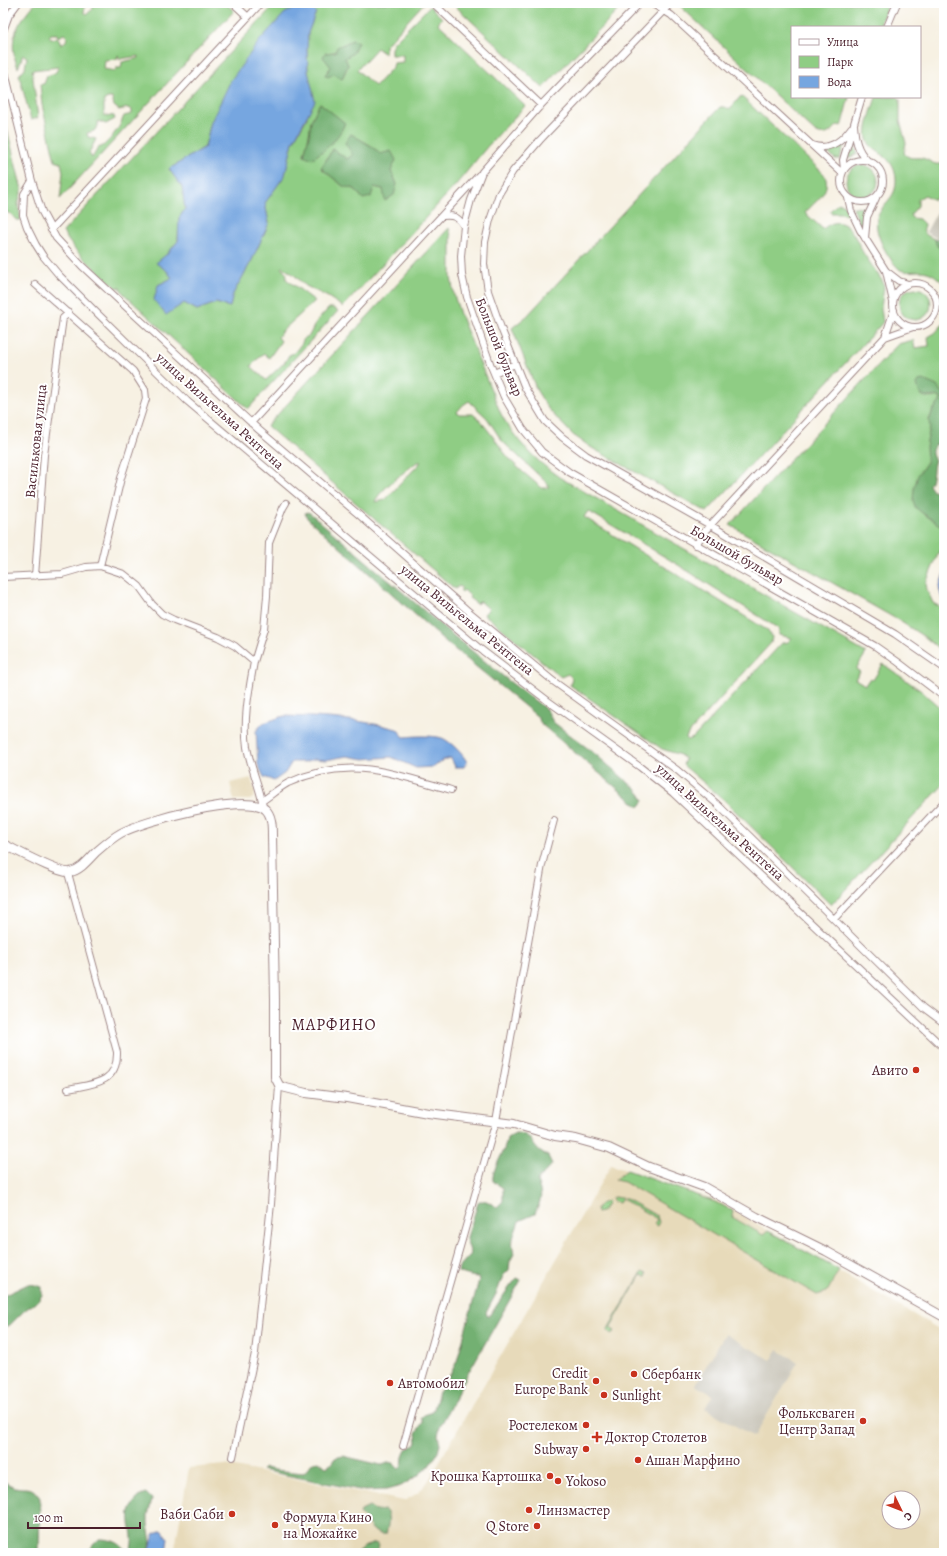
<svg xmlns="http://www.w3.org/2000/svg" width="947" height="1556" viewBox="0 0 947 1556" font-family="Alegreya,serif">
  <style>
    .built { fill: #e7daba; fill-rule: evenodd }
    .industrial { fill: #c8c4b8 }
    .green { fill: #8fcd84; stroke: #6c7658; fill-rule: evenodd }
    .forest { fill: #73b072; stroke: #5e684e }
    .water { fill: #76a6e0; stroke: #606286 }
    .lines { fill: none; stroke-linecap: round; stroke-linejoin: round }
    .minor-casing { stroke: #a08887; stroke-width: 8 }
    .tertiary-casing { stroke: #a08887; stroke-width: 10 }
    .minor { stroke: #fff; stroke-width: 6 }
    .tertiary { stroke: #fff; stroke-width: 8 }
    .poi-dot { fill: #c8321e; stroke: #fff; stroke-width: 1.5 }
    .labels { text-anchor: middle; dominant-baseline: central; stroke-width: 4; stroke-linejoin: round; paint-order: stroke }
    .street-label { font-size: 14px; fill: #4a1f2b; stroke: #fff }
    .poi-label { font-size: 14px; fill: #4a1f2b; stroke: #fff; text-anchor: end }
    .quarter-label { font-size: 16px; letter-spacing: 1px; fill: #4a1f2b; stroke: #fff }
  </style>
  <rect width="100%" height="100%" fill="#fff"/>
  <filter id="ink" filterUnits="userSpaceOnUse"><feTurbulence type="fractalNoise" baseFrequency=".025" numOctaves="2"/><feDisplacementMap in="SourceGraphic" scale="8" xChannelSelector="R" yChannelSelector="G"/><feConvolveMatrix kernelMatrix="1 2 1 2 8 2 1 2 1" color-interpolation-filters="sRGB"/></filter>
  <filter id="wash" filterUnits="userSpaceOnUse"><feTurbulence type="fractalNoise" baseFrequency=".012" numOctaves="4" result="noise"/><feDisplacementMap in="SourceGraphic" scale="16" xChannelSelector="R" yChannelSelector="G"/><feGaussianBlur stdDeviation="0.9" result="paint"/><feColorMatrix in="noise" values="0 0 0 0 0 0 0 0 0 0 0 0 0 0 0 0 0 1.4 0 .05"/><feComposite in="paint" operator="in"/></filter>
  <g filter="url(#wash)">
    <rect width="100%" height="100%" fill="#f7f1e3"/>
    <path class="built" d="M251,778L255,792L254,797L250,800H234L230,783Z
      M611,1165L719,1202L944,1332V1553H174L189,1468L225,1465L404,1501L418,1493L427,1483ZM889,1498H913V1522H889Z"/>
    <path class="industrial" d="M944,199V243L926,232Z
      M725,1334L771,1360L778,1350L798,1362L754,1437L705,1408L713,1395L695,1385Z"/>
    <path class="green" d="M36,3H86L84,12L87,14L93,9V3H225L234,11L60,199L63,172L61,163L55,161L42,105L40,84H44L47,76L55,73L59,67L32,70L38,118L31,120L19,75L25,68L27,57L23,55L18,68C7,40 16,24 36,3ZM51,34H57L58,37L64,34L67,37L66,41L61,45L58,38L51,39L49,37ZM118,55L120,59L139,56V58L122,62L121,68H116V71L104,69L105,60L117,59ZM108,98H112L114,106L119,110L128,108L132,110V114L124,116L119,127L111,138L103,146L98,148L92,158L89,153L96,139L88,137L87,133L94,131L98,126V121L106,124L115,119L114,116L104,115V100Z
      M276,3H424L385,46V54L377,48L357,70L375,86L393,67L394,63L403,62V55H391V48L394,46L392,44L430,6L442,18L438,23L525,106L487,147L454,187L343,307L328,297L306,286L293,274L282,267L281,268L287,274L286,279L315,301L282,331L278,337L281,341L269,358L264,353L251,366L266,380L285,362L289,355L294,353L302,343L304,338L309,336L316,322L329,308H333L338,311L248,409L124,294L119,287L117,288C98,271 75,254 63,232ZM316,12L308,33L307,50L308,71L307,118L293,142L285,175L265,203L269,223L252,260L233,294L230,307L216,303L197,310L184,303L158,285L172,278L167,271V254L178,241L179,218L185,209L182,187L169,169L205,147L211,122ZM353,40L345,58L348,65L342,79L334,74L325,75L331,67L325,53L335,52L338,47ZM320,103L345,124L304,155L309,136L311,121ZM351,134C358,139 366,142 373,147C384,156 391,171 397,184L383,189L374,187L363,199L355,189L343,186L321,168L333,149L347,159L353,155Z
      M452,3H616L623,5L543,88Z
      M683,3H888L879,27H792V97H849L842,124L841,126L838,125C831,132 825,138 815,132L680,6Z
      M741,96L824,174C833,191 815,201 805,213L823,229C830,223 837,220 845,225C853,229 859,246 864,254C870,263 877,273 883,282L884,287L881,308L883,322L878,328L707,512L592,448L573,435L549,410L537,391L512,328L527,316L720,107H725L729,110Z
      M876,97H898L900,99V121L906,143L904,153C909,160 915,157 922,158C931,160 934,167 944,163C944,178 945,189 934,200L925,195L918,199V206L910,215L912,218L919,219L924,224C922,235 927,235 936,240L937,246L944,251V284C939,279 934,274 927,272C917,269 904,275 898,268C887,257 870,228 879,213C886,200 897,197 896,179C894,153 870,153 867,139C864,128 873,108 876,97Z
      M3,113L22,190L18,204L21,220H16L11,214L3,211Z
      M852,142L858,154L848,158L847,157Z
      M843,143L844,144L840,159H835L826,151L835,148Z
      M846 181a16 16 0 1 1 32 0a16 16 0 1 1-32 0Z
      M841,203L846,207L849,215L841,213H831L830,211L837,204Z
      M853,207L866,208L863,215L862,226H860Z
      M449,228L451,236V277L454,295L460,314L501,414C515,440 535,460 559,477L866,653L856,669L860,672L855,679L865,685L870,678L873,680L883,664L920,690L944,711V784L831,905L723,799L683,765L685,759L680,755L662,749L570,685L572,678L568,674L561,677L484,614L489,609L480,601L477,604L469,598L470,596L464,590L462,592L460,590L462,588L459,586L455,589L267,426ZM469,401L487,418L502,441L548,484V488H542C530,478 517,468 507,456C496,442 487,426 473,414H459L457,412L463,405ZM417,462H421L385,500L375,502C379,490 406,471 417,462ZM588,511L675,563L779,629V635L792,638L788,642L782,643L693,738L688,740L686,738L688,734L771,643L772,637L767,630L584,517Z
      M899 304a16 16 0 1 1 32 0a16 16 0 1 1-32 0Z
      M944,323V394L939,388H918L921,394L930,398L938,396L941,398L940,402L933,410L929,420L930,427L927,442V462L920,472L914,489L921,512L944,528V540L926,583L927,590L933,603L944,609V653L926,638L898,620L730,525L898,344L913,340L915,348L929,346L928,337L935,333Z
      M627,1170L718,1203L733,1211L732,1217L763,1235L768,1231L839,1270L827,1292L817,1295L624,1182L615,1180Z
      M614,1197L627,1199L657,1216L659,1222L657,1226L654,1224L657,1219L622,1199L619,1203L612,1201V1198Z
      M607,1201L608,1202L602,1212L597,1213L596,1210L600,1204Z
      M642,1272L647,1274L646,1277L641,1275L610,1328L615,1331L611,1334L608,1331L609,1327Z"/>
    <path class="forest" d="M353,40L358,42L352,54L345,58L348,65L342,79L334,74L328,77L325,75L331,67L323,57L325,53L335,52L337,47Z
      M320,103L345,123C338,140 326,149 312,159L304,155L309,136L311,121Z
      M351,134L373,147L380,154L391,151L396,160L391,171L397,184L394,195L385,201L383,189L374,187L371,197L363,199L355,189L343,186L321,168L333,149L347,159L353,155L345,143Z
      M936,239L944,243V251L937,246L935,241Z
      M923,380L937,386L944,394V442C934,443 928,451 935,460C932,468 934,478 929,485L933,491L944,495V528L921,512L915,507L913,500L914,489L918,475L927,462L926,447L930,427L929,421L933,410L940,402L941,398C930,393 921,405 917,384L919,381Z
      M307,512L310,513L455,637L509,681L547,710L553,722L594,753L637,790L641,795L644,801L639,807L541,724L538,717L447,643L307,518L305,513Z
      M515,1133C536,1133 529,1149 548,1156L552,1164C547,1172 541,1174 537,1182C544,1197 540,1201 535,1214L519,1221C515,1235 510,1238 514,1254L510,1261L509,1270L503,1276L497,1292L486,1313L488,1317C498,1305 506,1290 517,1278L521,1280L462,1384L440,1427L438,1435L440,1444L438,1452L429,1466L416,1477L401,1486L386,1490L365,1491L261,1470L265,1468L274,1470L304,1473L313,1462L319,1461L326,1467L330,1465L335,1458L343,1456L381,1465C385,1465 389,1461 392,1463C394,1464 397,1467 399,1469L402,1466L403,1457L406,1449L414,1445L417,1442L416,1433L423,1422L421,1418L424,1415L433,1412L439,1392L445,1385L457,1361L479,1280L478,1277C471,1277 464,1274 458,1272L459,1267L471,1254L467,1242V1237L478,1203C487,1197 489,1204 497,1207L503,1201V1188L493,1181C491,1169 506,1152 507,1138Z
      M28,1284L35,1285L42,1287V1295L38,1301L25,1310L10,1325L3,1327V1296Z
      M3,1481C7,1483 11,1486 15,1487C28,1490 31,1484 40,1498L39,1553H3Z
      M146,1493L152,1499L148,1515V1525L151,1542L148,1553H128C139,1539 124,1522 132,1506C136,1500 138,1497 146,1493Z
      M369,1506L376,1511L385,1510C391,1516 388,1526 386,1534C371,1536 369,1521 360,1514L361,1510Z
      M99,1539C111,1539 121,1542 127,1553H88L93,1545Z
      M375,1543L379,1545L377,1553H356L363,1547Z"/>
    <path class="water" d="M307,3L316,12L308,33L307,50L308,71L315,101L293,142L285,175L265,203L269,223L252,260L233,294L230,307L216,303L197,310L184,303L166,315L154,300L158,285L172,278L167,271L156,263L167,254L178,241L179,218L185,209L182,187L169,169L205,147L211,122L231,80L260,40L285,13Z
      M944,573V599L942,598L939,588Z
      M284,716C323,717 360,719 397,729L404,737C414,736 432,735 442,738C450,741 463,754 467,762L464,767H455L451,758L443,760L434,767L416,768L391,757L364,759L347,756L326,760L315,759L304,762H292L285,773L274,781L264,777L258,765L256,731L263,723Z
      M162,1530L168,1538L166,1553H149L154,1534Z"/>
  </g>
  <g filter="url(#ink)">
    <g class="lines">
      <g class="minor-casing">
        <path id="minor" d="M233,3L248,17
          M433,3L541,105
          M640,3L541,105L482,172L471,200L464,226L461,256L462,275L467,297L491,366L504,397L523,429L542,452L569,472L875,646L898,662L944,697
          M651,3L671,15L842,173
          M671,3L540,140L513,171L499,194L490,220L485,242L484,264L488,291L501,328L525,388L545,421L562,437L586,455L717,529L895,634L944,668
          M887,27L897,3
          M3,31L9,15L18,3
          M3,64L32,181L42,212L56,238L82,266L259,430L358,514L467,610L553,681L677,770L717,804L924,1008L944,1023
          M854,125C855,139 857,150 867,160
          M812,145C828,151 841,142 851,128
          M841 181a21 21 0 1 1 42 0a21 21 0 1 1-42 0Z
          M844,170L843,160L862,97
          M32,181L24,194L23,215L27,227L36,245L43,256L58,274L97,313L187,401L479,648L548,701L640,767L673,793L944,1048
          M848,198L851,211L860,230L886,271L893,302
          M443,216C454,215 458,217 464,226
          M51,230L261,3
          M865,238L867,217L876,198
          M886,271L899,281L908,284
          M893 305a22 22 0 1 1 44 0a22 22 0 1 1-44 0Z
          M35,284L133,371L145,390L146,399L121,478L100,566
          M885,337L913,327
          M494,373L515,364
          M251,423L479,175
          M696,545L704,532L885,337L894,310
          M35,576L44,455L63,318L69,313
          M3,577L62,574L86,567L100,566L124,574L139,586L152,604L162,614L174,620L218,637L235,646L254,662C249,690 243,719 247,747C250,765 258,783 262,801L263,808
          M254,662L264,629L267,596L269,543L283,508L286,503
          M262,801C271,795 279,788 288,783C348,755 391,773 451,790
          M834,919L944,802
          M68,1089C92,1084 118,1084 117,1052L68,873
          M403,1446L496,1121L542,865L554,820
          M233,1457L255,1353L271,1204L279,1085"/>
      </g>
      <g class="tertiary-casing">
        <path id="tertiary" d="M3,844C16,850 59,874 70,872C81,870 89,859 96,852C104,845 112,838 121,833C143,821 245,793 265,809C272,815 272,826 272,835L275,999V1077L279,1085L282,1087L306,1093L347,1098L428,1113L514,1124L555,1136L576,1139L609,1148L649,1167L704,1187L757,1217L826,1251L944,1317"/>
      </g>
      <use href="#minor" class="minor"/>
      <use href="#tertiary" class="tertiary"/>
    </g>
  </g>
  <g class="poi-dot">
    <circle cx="916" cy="1070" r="4"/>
    <circle cx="634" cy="1374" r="4"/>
    <circle cx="596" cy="1381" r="4"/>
    <circle cx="390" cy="1383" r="4"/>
    <circle cx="604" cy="1395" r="4"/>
    <circle cx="863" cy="1421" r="4"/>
    <circle cx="586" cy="1425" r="4"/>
    <path d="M595 1431h4v4h4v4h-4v4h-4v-4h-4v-4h4z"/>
    <circle cx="586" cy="1449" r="4"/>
    <circle cx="638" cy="1460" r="4"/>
    <circle cx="550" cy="1476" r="4"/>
    <circle cx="558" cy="1481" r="4"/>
    <circle cx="529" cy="1510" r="4"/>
    <circle cx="232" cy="1514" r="4"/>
    <circle cx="275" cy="1525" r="4"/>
    <circle cx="537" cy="1526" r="4"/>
  </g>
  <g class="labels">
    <g class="street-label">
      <text transform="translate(499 347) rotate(68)">Большой бульвар</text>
      <text transform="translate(220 411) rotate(42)">улица Вильгельма Рентгена</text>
      <text transform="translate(36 441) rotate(-84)">Васильковая улица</text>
      <text transform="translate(737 555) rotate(30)">Большой бульвар</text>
      <text transform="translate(467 620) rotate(39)">улица Вильгельма Рентгена</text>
      <text transform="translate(720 822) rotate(42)">улица Вильгельма Рентгена</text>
    </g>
    <g class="poi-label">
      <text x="908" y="1070">Авито</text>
      <text x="588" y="1373">Credit<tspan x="588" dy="16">Europe Bank</tspan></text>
      <text x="642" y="1374" text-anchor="start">Сбербанк</text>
      <text x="398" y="1383" text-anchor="start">Автомобил</text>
      <text x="612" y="1395" text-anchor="start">Sunlight</text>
      <text x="855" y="1413">Фольксваген<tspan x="855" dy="16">Центр Запад</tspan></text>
      <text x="578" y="1425">Ростелеком</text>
      <text x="605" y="1437" text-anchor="start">Доктор Столетов</text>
      <text x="578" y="1449">Subway</text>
      <text x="646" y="1460" text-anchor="start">Ашан Марфино</text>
      <text x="542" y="1476">Крошка Картошка</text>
      <text x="566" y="1481" text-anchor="start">Yokoso</text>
      <text x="537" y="1510" text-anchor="start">Линзмастер</text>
      <text x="224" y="1514">Ваби Саби</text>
      <text x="283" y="1517" text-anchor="start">Формула Кино<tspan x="283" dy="16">на Можайке</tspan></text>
      <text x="529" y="1526">Q Store</text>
    </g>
    <g class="quarter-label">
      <text x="334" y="1025">МАРФИНО</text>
    </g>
  </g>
  <rect width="947" height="1556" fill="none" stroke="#fff" stroke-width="16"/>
  <rect x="791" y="26" width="130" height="72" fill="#ffffff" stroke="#b7a5aa"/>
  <rect x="799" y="39" width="20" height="6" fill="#ffffff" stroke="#b7a5aa"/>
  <text x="827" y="46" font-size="12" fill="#4a1f2b">Улица</text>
  <rect x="799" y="56" width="20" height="12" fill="#8fcd84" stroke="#b7a5aa"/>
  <text x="827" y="66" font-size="12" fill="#4a1f2b">Парк</text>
  <rect x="799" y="76" width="20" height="12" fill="#76a6e0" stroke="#b7a5aa"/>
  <text x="827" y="86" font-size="12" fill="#4a1f2b">Вода</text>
  <g transform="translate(901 1510) rotate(133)"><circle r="19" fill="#ffffff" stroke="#b7a5aa"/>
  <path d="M0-3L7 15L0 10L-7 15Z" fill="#c8321e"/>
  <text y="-6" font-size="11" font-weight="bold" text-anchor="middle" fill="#4a1f2b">С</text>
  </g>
  <path d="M28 1522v6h112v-6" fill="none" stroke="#4a1f2b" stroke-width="2"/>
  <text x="34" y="1522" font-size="12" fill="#4a1f2b" stroke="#ffffff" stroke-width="3" paint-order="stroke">100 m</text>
</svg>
